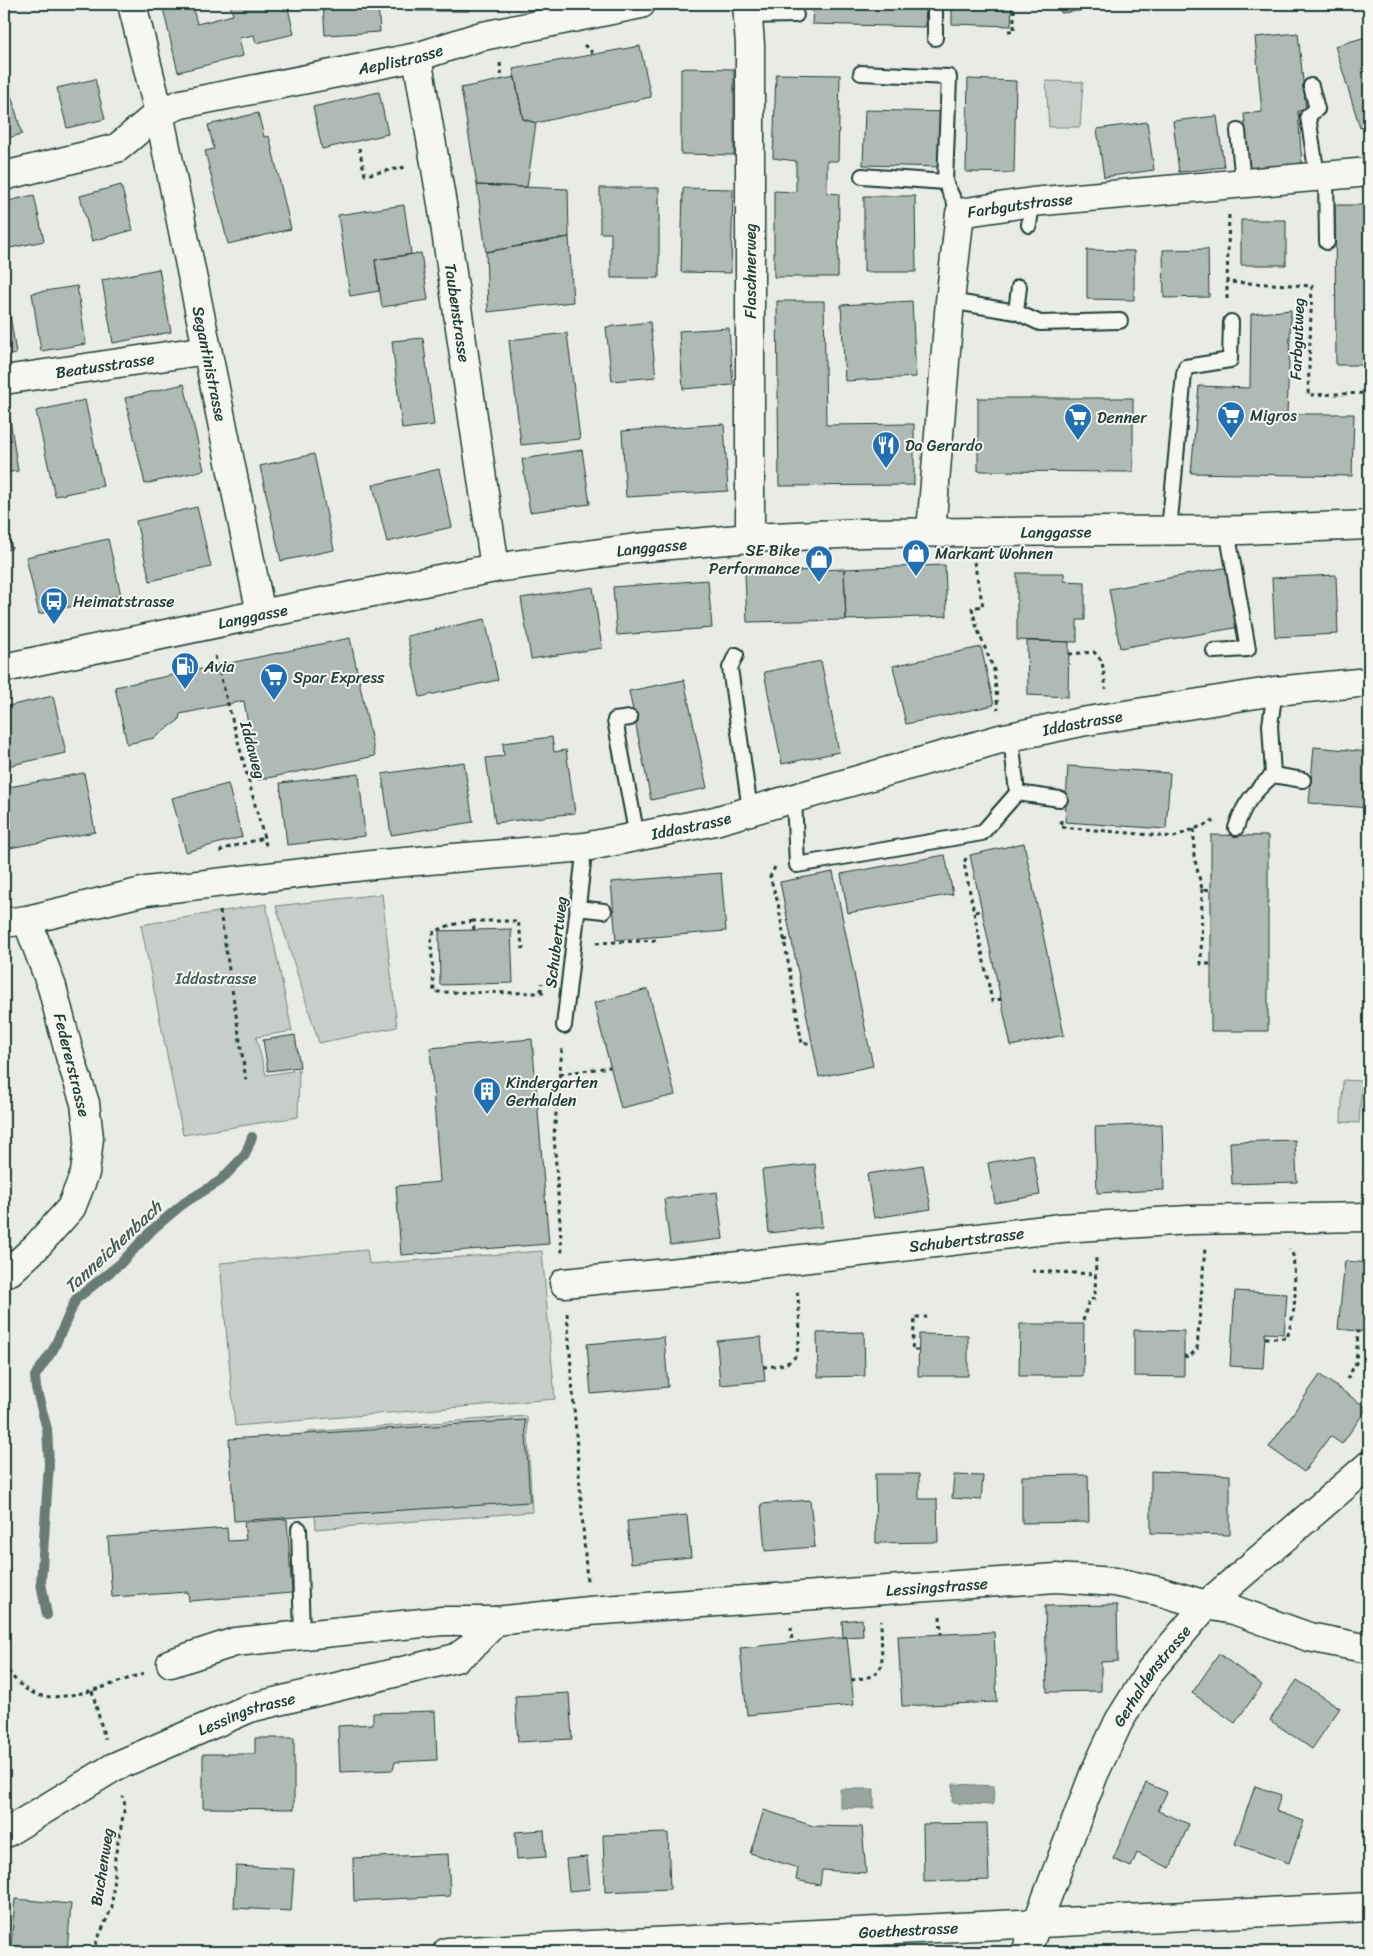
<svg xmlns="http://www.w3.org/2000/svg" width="1373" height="1956" viewBox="0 0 1373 1956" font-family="Sriracha,sans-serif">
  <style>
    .green { fill: #c7cec9; stroke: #73867e }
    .water { fill: #99a6a0; stroke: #687c75 }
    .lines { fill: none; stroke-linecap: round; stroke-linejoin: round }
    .stream { stroke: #687c75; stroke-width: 10 }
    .building { fill: #b0bab5; stroke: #1f3d34 }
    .lane-casing { stroke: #1f3d34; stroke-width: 18 }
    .street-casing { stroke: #1f3d34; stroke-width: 31 }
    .secondary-casing { stroke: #1f3d34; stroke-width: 31 }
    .path { stroke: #1f3d34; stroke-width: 3; stroke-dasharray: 4 4; stroke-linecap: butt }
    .lane { stroke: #f6f6f2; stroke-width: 14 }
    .street { stroke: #f6f6f2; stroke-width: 28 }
    .secondary { stroke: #f6f6f2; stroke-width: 28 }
    .labels { text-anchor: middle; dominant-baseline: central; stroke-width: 4; stroke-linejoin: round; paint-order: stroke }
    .street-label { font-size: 16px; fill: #1f3d34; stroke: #f6f6f2 }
    .poi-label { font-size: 16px; fill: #1f3d34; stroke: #f6f6f2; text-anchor: start }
    .park-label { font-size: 16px; fill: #415a52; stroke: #f6f6f2 }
    .water-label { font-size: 18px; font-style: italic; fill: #445c54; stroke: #f6f6f2 }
  </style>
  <rect width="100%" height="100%" fill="#e9ebe7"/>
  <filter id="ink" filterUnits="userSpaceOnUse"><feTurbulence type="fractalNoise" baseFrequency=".02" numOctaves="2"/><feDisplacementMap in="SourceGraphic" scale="10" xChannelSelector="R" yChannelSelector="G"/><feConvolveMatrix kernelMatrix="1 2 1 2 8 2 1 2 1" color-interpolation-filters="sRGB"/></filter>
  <g filter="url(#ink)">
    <path class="green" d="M1046,81L1083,82L1080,127H1049Z
      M382,894L397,1027L319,1043L276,906Z
      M266,904L292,1031L256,1037L266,1075L299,1070L298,1117L183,1135L141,925Z
      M1343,1080L1362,1081L1359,1123L1341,1122Z
      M367,1250L369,1264L542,1251L555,1399L235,1426L220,1263Z
      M527,1416L532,1512L316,1529L308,1432Z"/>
    <path class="water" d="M953,1784L994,1786L993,1805L952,1803Z
      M840,1789H874V1808H840Z"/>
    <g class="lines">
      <path class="stream" d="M47,1615L41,1583L49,1464L47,1429L36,1388L35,1376L53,1350L76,1299L120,1264L153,1229L184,1203L220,1181L245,1155L252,1137"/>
    </g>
    <path class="building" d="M162,4H192L197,24L233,15L230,4H287L294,34L256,43L254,35L239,38L243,56L178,72Z
      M323,4H378L380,32L325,35Z
      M417,4H469V11H416Z
      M813,4H926L925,27L812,24Z
      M952,4H1012L1011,26L952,24Z
      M1060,4H1116L1117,6L1061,13Z
      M1298,33L1306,110L1298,111L1302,164L1249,169L1244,114L1262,112L1255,37Z
      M1369,36V125L1360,128L1335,46Z
      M640,46L651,97L536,123L523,119L513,69Z
      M681,68L734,69V155L681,154Z
      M776,74L840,75L838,161H827V193L839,194L838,277H774V191L796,192V161L773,158Z
      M515,77L523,119L536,123L527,187L477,185L461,88Z
      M95,79L105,119L67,128L57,88Z
      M968,79L1016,81L1014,173L966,172Z
      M10,91L22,134L4,139V92Z
      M379,92L388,134L322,149L313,107Z
      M865,110L944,112L943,167L863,165Z
      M258,113L264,137L269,136L291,229L228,244L205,151L214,149L208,125Z
      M1217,116L1224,167L1179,172L1173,121Z
      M1147,122L1154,170L1104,177L1097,129Z
      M121,185L133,230L92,241L80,196Z
      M477,185L568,189L569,237L486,252Z
      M600,188H659V278H611V233H600Z
      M683,188L733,189L731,273L681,272Z
      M34,195L44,241L5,249L4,202Z
      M864,196H915L916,272H864Z
      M404,205L411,254L375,260L379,291L350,296L338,215Z
      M1335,205H1369V365H1336Z
      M1241,220H1286V265H1241Z
      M569,237L573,302L488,312L486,252Z
      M1208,249L1209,297L1164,298L1163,250Z
      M1087,250L1134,251V300L1087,299Z
      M421,253L428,300L382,307L375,260Z
      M159,269L171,332L113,343L102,280Z
      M77,286L86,344L41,351L32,293Z
      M4,294H7L16,354L4,356Z
      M777,301H824L826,425L914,424V485L779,486Z
      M912,301L916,377L845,381L841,305Z
      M1291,310L1287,414H1354L1352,476L1191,473L1199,386L1250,388L1251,314Z
      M650,322L656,377L612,381L606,327Z
      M729,328L733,385L683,389L679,331Z
      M567,333L580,439L521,445L509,340Z
      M423,338L434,425L402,429L392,341Z
      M184,384L204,470L145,484L125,398Z
      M978,398H1133V472L978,471Z
      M85,400L103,486L55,496L36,411Z
      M4,406H8L18,471L4,473Z
      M724,424L728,491L626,497L622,431Z
      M582,450L590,504L530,512L522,459Z
      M314,454L334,550L281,561L260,466Z
      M439,469L452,527L387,542L373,485Z
      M197,507L211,567L150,581L136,521Z
      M8,534L12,548L4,551V535Z
      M108,539L121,595L39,614L26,557Z
      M945,565L947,616L846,620L844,569Z
      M1229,567L1240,627L1120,648L1109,589Z
      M844,569L846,620L747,622L745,573Z
      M1017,573H1064V581L1085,582V620H1077V642L1017,640Z
      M1336,575L1338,634L1275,637L1272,578Z
      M708,580L712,628L617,635L613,587Z
      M593,587L602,648L531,659L521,598Z
      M485,619L498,680L420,697L407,636Z
      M350,638L375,756L258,780L244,701L180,714L179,720L154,738L127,744L115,687Z
      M1027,641L1069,642L1068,697L1028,695Z
      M981,647L994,705L906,724L893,666Z
      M821,661L839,752L782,764L764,672Z
      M684,680L707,788L651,800L629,691Z
      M53,696L66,753L7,766L4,751V707Z
      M552,737L554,752L566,750L575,813L495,823L486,758L504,756L503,743Z
      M1314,747L1369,752V808L1309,803Z
      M464,762L473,822L391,835L382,774Z
      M1068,766L1170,773L1166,829L1065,822Z
      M84,773L95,832L4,849V788Z
      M359,774L365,836L287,845L280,783Z
      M228,784L242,837L186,852L172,798Z
      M1211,835L1268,836V1031H1211Z
      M1024,843L1064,1035L1011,1046L970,855Z
      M945,855L953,894L848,913L841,874Z
      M833,872L873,1066L819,1077L780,882Z
      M721,873L726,931L616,940L611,882Z
      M511,929L513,983L440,985L439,931Z
      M648,989L675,1095L621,1108L594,1003Z
      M295,1035L300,1067L268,1071L263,1040Z
      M532,1039L549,1244L401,1255L396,1186L440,1182L430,1048Z
      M1162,1124L1164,1190L1097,1193L1095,1127Z
      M1366,1128H1369V1175L1363,1174Z
      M1295,1140L1297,1182L1232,1184L1230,1142Z
      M1033,1154L1040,1195L995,1203L988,1163Z
      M815,1164L822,1227L769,1233L762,1170Z
      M923,1165L931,1209L874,1218L867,1174Z
      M717,1192L723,1239L670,1245L664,1199Z
      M1345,1261L1369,1263V1332L1338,1329Z
      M1235,1291L1287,1294L1284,1334L1265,1333L1263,1368L1230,1366Z
      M1020,1324H1084L1083,1376H1019Z
      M1134,1330L1184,1331V1377L1134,1376Z
      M864,1332L865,1376L818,1377L817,1333Z
      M919,1334L968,1335V1376H918Z
      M664,1337L668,1387L591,1394L587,1344Z
      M761,1337L765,1381L720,1385L717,1341Z
      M1320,1375L1367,1408L1342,1444L1330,1436L1304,1472L1269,1447Z
      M525,1420L530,1502L234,1521L229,1439Z
      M1151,1471L1230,1475V1535L1151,1533Z
      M875,1474H919V1499H937L938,1542L876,1543Z
      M954,1475L983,1476L981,1500L952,1498Z
      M1088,1475L1089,1522L1022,1523V1476Z
      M810,1500L815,1547L765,1551L761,1504Z
      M687,1515L691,1557L631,1563L627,1521Z
      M287,1519L292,1593L189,1601L188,1592L112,1597L108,1537L227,1528L228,1541L246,1540L244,1522Z
      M1117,1605L1118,1661L1101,1662V1691L1047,1692L1045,1606Z
      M862,1619L863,1636L843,1637L842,1621Z
      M994,1632L997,1702L902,1706L898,1636Z
      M847,1637L854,1705L747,1715L740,1648Z
      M1219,1654L1262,1685L1235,1723L1192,1693Z
      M1297,1680L1340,1708L1312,1749L1270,1720Z
      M569,1693L572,1739L518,1742L515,1696Z
      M435,1711L437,1760L395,1762L393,1770L340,1772L338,1726L373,1724V1713Z
      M255,1738H294V1809L203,1808V1754H255Z
      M1146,1783L1167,1792L1158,1811L1189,1824L1170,1868L1137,1853L1131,1867L1113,1859Z
      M1255,1786L1281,1795L1276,1811L1304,1821L1289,1863L1235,1844Z
      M1366,1788H1369V1849Z
      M764,1810L813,1826L862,1827L866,1873L822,1870L820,1885L796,1880L798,1868L750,1853Z
      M987,1823L989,1880L924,1882L923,1824Z
      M544,1830L546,1857L517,1859L515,1832Z
      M668,1833L670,1889L605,1892L603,1835Z
      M448,1854L450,1896L354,1901L353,1858Z
      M587,1857L590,1889L569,1891L566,1859Z
      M236,1866L294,1869L291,1911L234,1908Z
      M15,1899L71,1904L67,1951L11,1946Z"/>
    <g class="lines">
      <g class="lane-casing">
        <path id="lane" d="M748,16L796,15
          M935,38V4
          M861,73L949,77L945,182L960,213
          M1311,86L1317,109L1308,116L1317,176
          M1238,131L1243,183
          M862,176L945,182
          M1326,176L1327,242
          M1029,225L1032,202
          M950,301L1016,312L1019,287
          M1016,312L1040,323L1120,321
          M1169,530L1184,374L1186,367L1230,360L1231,322
          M1214,651L1248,649L1227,530
          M736,655L730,668L750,810
          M1275,691L1270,725L1273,775L1303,780
          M630,718L615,720L637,837
          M1011,737L1017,793L1060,799
          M794,798L797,865L982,833L1017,793
          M1236,828C1243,804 1255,791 1273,775
          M577,908L604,911
          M564,1026L583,863
          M299,1529L302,1635"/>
      </g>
      <g class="street-casing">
        <g id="street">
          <path id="s1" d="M132,4L159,113L261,614"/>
          <path d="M747,4L750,45V538"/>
          <path id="s2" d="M417,57L442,204L495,568"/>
          <path id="s3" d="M4,176L117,148L159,113L181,104L417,57L478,37L641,4"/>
          <path id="s4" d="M4,380L207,350"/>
          <path id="s5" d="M931,531L950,301L960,213L1032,202L1369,172"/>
          <path id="s6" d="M4,923L27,920L146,891L381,864L585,847L715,821L1000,739L1081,722L1275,691L1369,682"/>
          <path d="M4,1273L10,1271L36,1247L71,1208L85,1173L89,1138L85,1103L71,1060L52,987L27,920"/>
          <path id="s7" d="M564,1283L751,1265L1061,1228L1189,1220L1369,1217"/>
          <path d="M171,1663L235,1642L442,1621H496"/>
          <path id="s8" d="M4,1834L114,1767L250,1708L456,1658L469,1649L496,1621L589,1611L1056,1578L1115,1582L1158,1591L1206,1605L1234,1610L1309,1637L1369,1649"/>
          <path id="s9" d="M447,1952L1369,1907"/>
        </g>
      </g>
      <g class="secondary-casing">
        <g id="secondary">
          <path id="s10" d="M4,668L261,614L495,568L636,548L750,538L862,533L1242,530L1369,525"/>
          <path id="s11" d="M1026,1952L1094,1774L1119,1721L1151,1670L1206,1605L1369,1465"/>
        </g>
      </g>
      <path class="path" d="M1008,31H1014V4
        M584,45L595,55
        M500,63L502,80
        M359,148L365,175L406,167
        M1229,215L1227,282L1312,286L1308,395L1369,393
        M1227,299V282
        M974,562L983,606L972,608L977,628L994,670L998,710
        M1069,654L1094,652L1102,661L1106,689
        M215,656L267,849
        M1061,820V827L1174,837L1214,821
        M1194,829V856L1202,889L1211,890
        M220,852L223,849L264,838
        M966,858L964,863L992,1001L1001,999
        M775,867L770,877L778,903L802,1044L812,1042
        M1202,889L1201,964H1211
        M220,911L246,1080
        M975,912L982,911
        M473,921L450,925L434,932L431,941L434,992L544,993
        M474,930L473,921H518L523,949
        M784,940L791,939
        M596,943L660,940
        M541,992L542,983
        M562,1049L554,1135L562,1254
        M560,1074L610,1067
        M1032,1271L1095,1274
        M567,1313L587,1581
        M1083,1321L1089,1300L1095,1298L1096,1256
        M1265,1338H1287C1297,1305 1296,1289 1293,1255L1289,1249
        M918,1350H912L915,1317H927
        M1184,1356L1189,1357L1197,1349L1205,1248
        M763,1367C773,1366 787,1366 794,1358C803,1346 799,1305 797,1290
        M1347,1379L1356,1363L1358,1331
        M940,1616L941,1634
        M791,1627L792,1642
        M4,1664C11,1676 20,1687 33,1693C59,1706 118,1682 144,1673
        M851,1680C865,1678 875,1678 882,1665L881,1620
        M92,1691L105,1739
        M92,1952L112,1907L115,1857L125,1806L123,1796"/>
      <use href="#lane" class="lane"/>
      <use href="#street" class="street"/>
      <use href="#secondary" class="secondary"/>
    </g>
  </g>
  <defs>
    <g id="supermarket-pin" transform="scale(1.4375)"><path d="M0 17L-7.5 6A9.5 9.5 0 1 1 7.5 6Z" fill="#1f6fb2" stroke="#f6f6f2"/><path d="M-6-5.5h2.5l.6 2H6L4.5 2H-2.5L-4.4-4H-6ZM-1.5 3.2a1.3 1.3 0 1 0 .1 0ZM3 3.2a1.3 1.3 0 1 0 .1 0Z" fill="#fff"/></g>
    <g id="restaurant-pin" transform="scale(1.4375)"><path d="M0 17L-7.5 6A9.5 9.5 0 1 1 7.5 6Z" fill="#1f6fb2" stroke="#f6f6f2"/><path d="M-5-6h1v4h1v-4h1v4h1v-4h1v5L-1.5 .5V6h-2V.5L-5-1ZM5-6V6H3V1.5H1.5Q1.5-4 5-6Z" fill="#fff"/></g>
    <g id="shop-pin" transform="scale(1.4375)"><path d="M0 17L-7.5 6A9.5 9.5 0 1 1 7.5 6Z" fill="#1f6fb2" stroke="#f6f6f2"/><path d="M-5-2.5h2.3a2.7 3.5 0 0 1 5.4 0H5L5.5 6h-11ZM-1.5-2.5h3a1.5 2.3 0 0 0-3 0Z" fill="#fff"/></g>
    <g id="bus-pin" transform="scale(1.4375)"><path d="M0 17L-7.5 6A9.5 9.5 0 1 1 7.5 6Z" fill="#1f6fb2" stroke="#f6f6f2"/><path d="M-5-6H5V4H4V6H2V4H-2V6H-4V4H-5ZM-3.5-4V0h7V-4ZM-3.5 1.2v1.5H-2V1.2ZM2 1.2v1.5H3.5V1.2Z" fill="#fff"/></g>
    <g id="fuel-pin" transform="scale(1.4375)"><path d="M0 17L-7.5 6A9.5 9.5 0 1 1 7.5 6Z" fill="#1f6fb2" stroke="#f6f6f2"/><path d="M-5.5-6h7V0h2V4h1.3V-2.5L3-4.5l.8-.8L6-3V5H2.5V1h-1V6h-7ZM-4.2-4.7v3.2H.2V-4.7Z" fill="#fff"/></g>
    <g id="building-pin" transform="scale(1.4375)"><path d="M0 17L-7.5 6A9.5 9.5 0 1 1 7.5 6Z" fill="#1f6fb2" stroke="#f6f6f2"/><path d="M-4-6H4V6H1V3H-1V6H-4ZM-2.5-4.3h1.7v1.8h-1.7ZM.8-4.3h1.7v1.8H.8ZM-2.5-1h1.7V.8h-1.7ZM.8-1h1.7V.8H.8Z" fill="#fff"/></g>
  </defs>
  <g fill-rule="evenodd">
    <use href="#supermarket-pin" x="1231" y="415"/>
    <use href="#supermarket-pin" x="1078" y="417"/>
    <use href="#restaurant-pin" x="886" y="445"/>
    <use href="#shop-pin" x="916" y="553"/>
    <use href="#shop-pin" x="819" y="559"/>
    <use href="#bus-pin" x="54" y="601"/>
    <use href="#fuel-pin" x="185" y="666"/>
    <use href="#supermarket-pin" x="274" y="677"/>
    <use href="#building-pin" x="487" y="1091"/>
  </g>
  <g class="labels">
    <g class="street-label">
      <text stroke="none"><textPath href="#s3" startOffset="419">Aeplistrasse</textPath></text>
      <text stroke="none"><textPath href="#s5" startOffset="380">Farbgutstrasse</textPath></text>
      <text transform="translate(750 271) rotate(-90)">Flaschnerweg</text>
      <text stroke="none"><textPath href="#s2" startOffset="259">Taubenstrasse</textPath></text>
      <text transform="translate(1297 339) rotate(-88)">Farbgutweg</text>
      <text stroke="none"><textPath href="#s1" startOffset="368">Segantinistrasse</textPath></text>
      <text stroke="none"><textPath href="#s4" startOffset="102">Beatusstrasse</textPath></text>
      <text stroke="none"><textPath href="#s10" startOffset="1064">Langgasse</textPath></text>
      <text stroke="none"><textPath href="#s10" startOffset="659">Langgasse</textPath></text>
      <text stroke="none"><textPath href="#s10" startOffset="254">Langgasse</textPath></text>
      <text stroke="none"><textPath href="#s6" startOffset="1100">Iddastrasse</textPath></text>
      <text transform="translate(253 750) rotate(75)">Iddaweg</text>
      <text stroke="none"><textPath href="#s6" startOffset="695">Iddastrasse</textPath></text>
      <text transform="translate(556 942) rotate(-83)">Schubertweg</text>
      <text transform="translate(72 1065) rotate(76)">Federerstrasse</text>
      <text stroke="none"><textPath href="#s7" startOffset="405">Schubertstrasse</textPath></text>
      <text stroke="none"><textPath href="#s8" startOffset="986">Lessingstrasse</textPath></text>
      <text stroke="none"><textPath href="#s11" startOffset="305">Gerhaldenstrasse</textPath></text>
      <text stroke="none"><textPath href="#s8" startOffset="272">Lessingstrasse</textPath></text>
      <text transform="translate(102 1867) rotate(-81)">Buchenweg</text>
      <text stroke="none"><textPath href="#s9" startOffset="462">Goethestrasse</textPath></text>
    </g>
    <g class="poi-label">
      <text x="1250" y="415">Migros</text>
      <text x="1097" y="417">Denner</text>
      <text x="905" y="445">Da Gerardo</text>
      <text x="800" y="550" text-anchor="end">SE Bike<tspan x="800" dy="18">Performance</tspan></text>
      <text x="935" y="553">Markant Wohnen</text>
      <text x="73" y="601">Heimatstrasse</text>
      <text x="204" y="666">Avia</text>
      <text x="293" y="677">Spar Express</text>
      <text x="506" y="1082">Kindergarten<tspan x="506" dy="18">Gerhalden</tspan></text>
    </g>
    <g class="park-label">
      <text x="216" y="978">Iddastrasse</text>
    </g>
    <g class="water-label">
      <text transform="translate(113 1247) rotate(-43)">Tanneichenbach</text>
    </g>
  </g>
  <rect width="1373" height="1956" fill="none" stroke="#f6f6f2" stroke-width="20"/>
  <rect x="10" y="10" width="1353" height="1936" fill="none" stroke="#1f3d34" stroke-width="2" filter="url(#ink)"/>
</svg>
